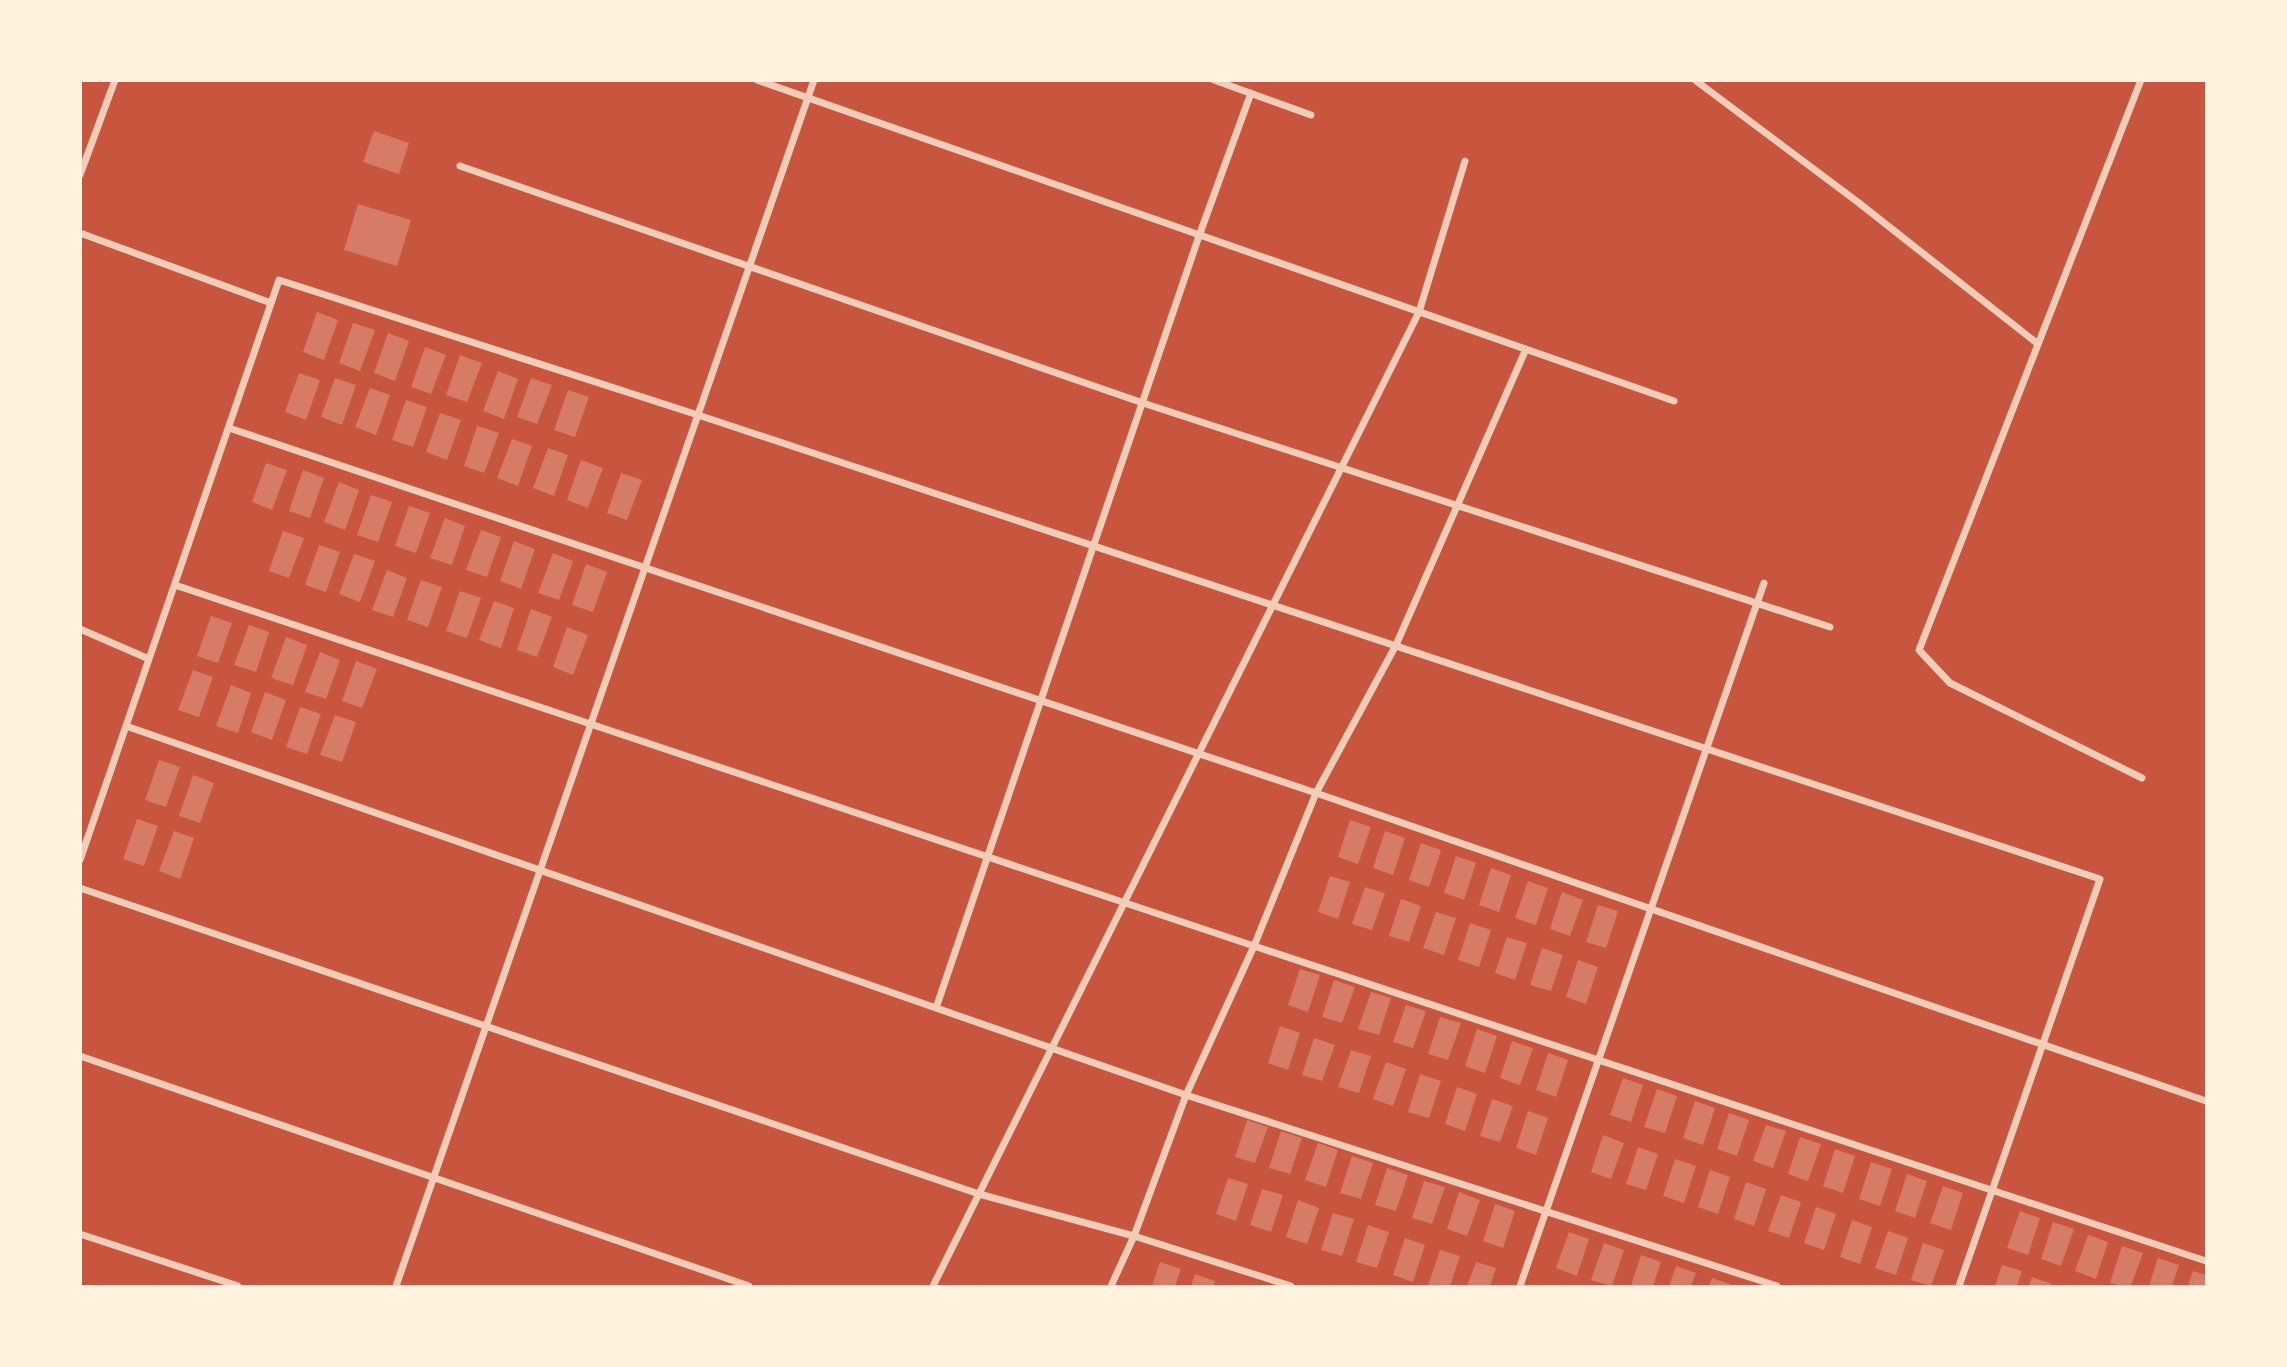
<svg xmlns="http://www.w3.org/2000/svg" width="2287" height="1367" viewBox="0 0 2287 1367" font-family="'Libre Baskerville',serif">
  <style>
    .building { fill: #d67c66 }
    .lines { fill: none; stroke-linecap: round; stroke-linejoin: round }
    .minor { stroke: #f1ccb7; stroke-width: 7 }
  </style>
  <rect width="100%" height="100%" fill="#c8553d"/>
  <path class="building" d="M374,131L409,143L399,174L363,162Z
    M358,204L411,220L397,266L344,250Z
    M317,312L338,320L324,360L303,352Z
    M353,323L375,330L360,371L339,363Z
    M388,333L409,341L395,381L374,373Z
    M425,347L446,355L431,394L411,387Z
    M460,355L482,363L467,402L446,395Z
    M498,371L518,379L504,419L483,411Z
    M299,373L320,380L306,420L285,412Z
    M335,378L356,385L342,425L321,417Z
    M531,378L552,385L537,424L517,417Z
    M370,388L390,395L376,435L355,427Z
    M568,390L589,397L575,437L554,430Z
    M406,400L427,407L413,447L392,440Z
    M440,413L461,420L447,460L426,452Z
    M477,426L499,433L484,473L464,466Z
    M512,439L532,446L518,486L497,478Z
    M548,448L568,455L554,496L533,488Z
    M581,460L603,468L588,508L567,500Z
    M266,463L287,470L272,510L252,502Z
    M303,470L324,478L310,518L289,511Z
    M621,473L642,480L627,520L607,513Z
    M339,482L359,490L345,530L324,522Z
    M371,495L392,502L378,542L357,535Z
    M409,506L430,513L416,553L395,546Z
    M445,518L465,526L452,565L430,558Z
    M481,530L501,537L487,577L466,570Z
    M283,531L304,538L289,578L269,571Z
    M514,541L535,549L521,589L500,581Z
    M319,545L340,552L326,592L305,585Z
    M553,553L573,561L559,600L538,593Z
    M354,554L375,561L360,602L339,594Z
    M586,564L607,572L593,612L572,605Z
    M387,570L407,578L393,617L372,610Z
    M421,580L442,587L428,627L407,620Z
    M460,591L481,598L467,638L446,631Z
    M494,601L514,608L501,648L479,640Z
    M531,609L552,617L537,657L517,650Z
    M211,616L232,623L218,663L197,656Z
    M249,625L269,632L256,672L234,665Z
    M567,627L588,635L573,675L553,667Z
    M286,637L307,645L293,685L271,678Z
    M320,652L340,660L326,699L305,692Z
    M356,661L377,669L362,708L342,701Z
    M193,670L213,677L199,717L178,710Z
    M231,685L251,693L238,733L216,726Z
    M265,692L286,700L272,740L251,732Z
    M300,707L321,714L307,754L286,747Z
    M335,715L356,722L342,762L320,755Z
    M159,760L180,767L166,807L145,800Z
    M193,775L214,783L200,823L179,816Z
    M137,819L158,826L144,866L123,859Z
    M1350,820L1371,827L1358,864L1338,857Z
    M174,831L194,838L180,879L159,871Z
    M1385,831L1405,838L1393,875L1373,868Z
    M1421,843L1441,850L1429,887L1409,880Z
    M1456,856L1476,863L1464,900L1444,893Z
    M1491,868L1511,875L1499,912L1479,905Z
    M1330,876L1350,882L1338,919L1318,912Z
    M1528,881L1548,888L1536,925L1515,918Z
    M1365,887L1385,893L1372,930L1352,924Z
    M1562,892L1583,900L1570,936L1550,929Z
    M1401,899L1421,906L1409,942L1389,936Z
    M1598,905L1618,911L1606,948L1586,942Z
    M1436,912L1456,918L1444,955L1423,948Z
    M1470,923L1491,930L1479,967L1458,960Z
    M1507,937L1527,943L1515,980L1495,973Z
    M1542,948L1563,955L1551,991L1530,985Z
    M1578,960L1598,967L1586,1004L1566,997Z
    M1300,969L1320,975L1308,1012L1288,1005Z
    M1334,980L1355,987L1342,1023L1322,1017Z
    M1371,992L1391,998L1379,1035L1358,1029Z
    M1406,1005L1426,1011L1413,1048L1393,1042Z
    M1440,1017L1461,1023L1448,1060L1428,1054Z
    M1280,1026L1300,1033L1288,1070L1268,1063Z
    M1477,1029L1497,1036L1485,1073L1465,1066Z
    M1314,1038L1335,1045L1322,1081L1302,1075Z
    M1512,1041L1533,1048L1520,1085L1500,1078Z
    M1351,1050L1371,1056L1359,1093L1338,1087Z
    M1548,1053L1568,1060L1556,1097L1536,1090Z
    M1386,1062L1406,1069L1393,1106L1373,1099Z
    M1420,1074L1441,1081L1429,1118L1408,1112Z
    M1623,1078L1643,1085L1631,1122L1610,1115Z
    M1457,1087L1477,1094L1465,1131L1445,1124Z
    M1657,1089L1677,1096L1665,1133L1644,1127Z
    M1492,1099L1513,1106L1500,1142L1480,1136Z
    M1695,1101L1715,1108L1703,1145L1683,1138Z
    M1528,1111L1548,1118L1536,1155L1516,1148Z
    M1729,1113L1749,1120L1737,1156L1717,1149Z
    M1247,1120L1268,1127L1255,1163L1235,1157Z
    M1766,1125L1786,1131L1773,1168L1753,1161Z
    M1281,1131L1302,1138L1290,1174L1269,1168Z
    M1603,1135L1624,1143L1611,1179L1591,1172Z
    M1800,1137L1821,1144L1808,1181L1788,1174Z
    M1318,1143L1338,1150L1326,1187L1305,1180Z
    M1638,1147L1658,1154L1646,1190L1626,1184Z
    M1835,1149L1855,1156L1843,1193L1823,1186Z
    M1352,1156L1373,1163L1361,1199L1340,1193Z
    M1675,1159L1696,1166L1684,1203L1663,1196Z
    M1871,1162L1892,1169L1880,1206L1859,1199Z
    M1387,1168L1408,1175L1396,1211L1375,1205Z
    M1710,1170L1730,1177L1718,1214L1698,1207Z
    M1907,1174L1927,1181L1915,1218L1895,1211Z
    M1228,1178L1248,1184L1236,1221L1216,1214Z
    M1424,1181L1445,1187L1432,1224L1412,1218Z
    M1746,1182L1766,1189L1754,1226L1734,1219Z
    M1943,1186L1963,1193L1951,1230L1930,1223Z
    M1262,1189L1283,1195L1271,1232L1250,1225Z
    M1459,1192L1480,1200L1467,1236L1447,1229Z
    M1781,1195L1801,1202L1789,1238L1768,1231Z
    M1298,1200L1319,1208L1307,1244L1286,1237Z
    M1495,1204L1515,1211L1503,1248L1483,1241Z
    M1816,1207L1836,1214L1824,1250L1804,1243Z
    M2020,1211L2040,1218L2028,1255L2007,1248Z
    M1333,1213L1354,1219L1342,1256L1321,1250Z
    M1852,1220L1872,1227L1860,1264L1840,1257Z
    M2053,1222L2074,1229L2061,1266L2041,1259Z
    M1368,1225L1389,1232L1377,1268L1356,1262Z
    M1888,1231L1908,1238L1896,1275L1875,1268Z
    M1569,1232L1589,1239L1577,1276L1556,1268Z
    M2088,1235L2108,1242L2096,1279L2075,1271Z
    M1405,1238L1425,1245L1413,1282L1393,1275Z
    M1604,1243L1624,1250L1612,1286L1591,1280Z
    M1923,1243L1944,1250L1931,1286L1911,1280Z
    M2122,1246L2143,1253L2131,1286H2121L2110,1283Z
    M1440,1250L1460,1256L1450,1286H1428Z
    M1641,1255L1661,1262L1653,1286H1631Z
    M2158,1258L2179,1265L2172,1286H2149Z
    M1160,1262L1181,1269L1175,1286H1152Z
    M1476,1262L1496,1268L1490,1286H1467Z
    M2002,1265L2022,1271L2017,1286H1995Z
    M1676,1266L1696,1273L1691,1286H1669Z
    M2193,1271L2206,1275V1286H2188Z
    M1195,1274L1215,1281L1213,1286H1191Z
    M2032,1277L2052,1284L2051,1286H2029Z
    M1712,1278L1735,1286H1709Z"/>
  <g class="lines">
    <path class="minor" d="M757,80L1674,401
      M1214,80L1311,115
      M1695,80L1859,203L2038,344
      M2141,80L1919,650L1950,683L2142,778
      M460,166L1143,403L1830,627
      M80,175L115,80
      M80,233L271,303
      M229,428L1316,793L2206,1101
      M175,585L1254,946L2206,1261
      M80,629L149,659
      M126,726L1186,1095L1777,1286
      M80,860L279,280L698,415L2100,879L1959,1286
      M80,888L979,1194L1134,1236L1291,1286
      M936,1008L1199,236L1251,93
      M80,1056L749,1286
      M80,1234L238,1286
      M396,1286L814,80
      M933,1286L1419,312L1465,161
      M1111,1286L1134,1236L1186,1095L1254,946L1316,793L1396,645L1526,349
      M1520,1286L1764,583"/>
  </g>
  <rect width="2287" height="1367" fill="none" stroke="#fff3e0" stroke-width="164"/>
</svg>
